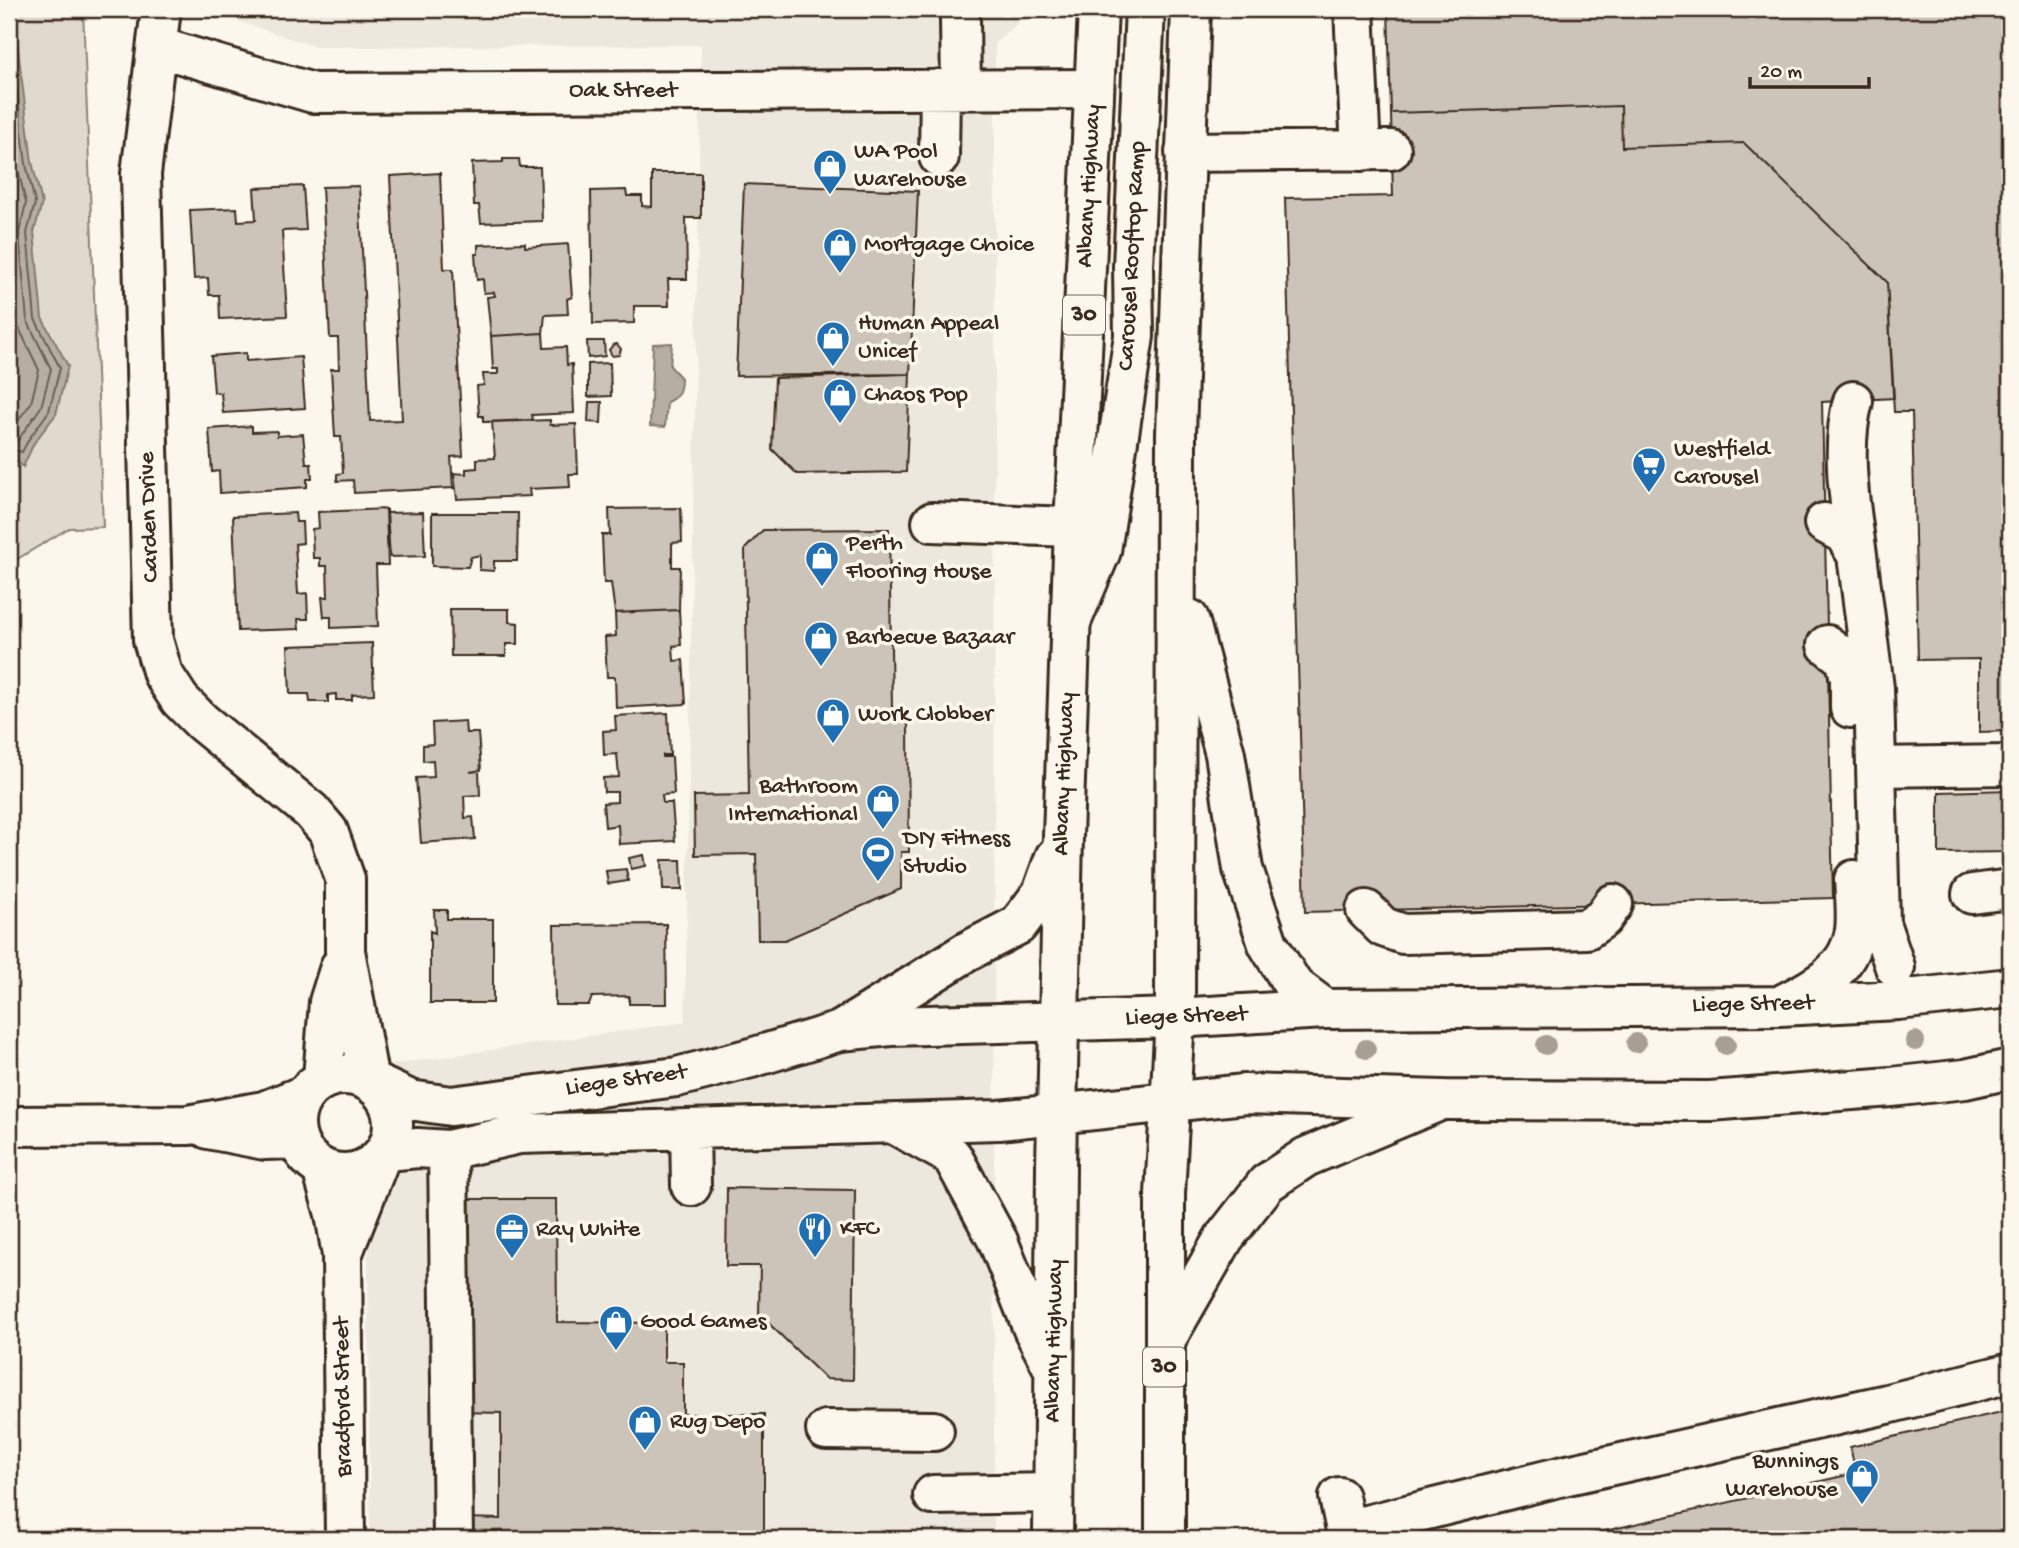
<svg xmlns="http://www.w3.org/2000/svg" width="2019" height="1548" viewBox="0 0 2019 1548" font-family="'Gochi Hand',sans-serif">
  <style>
    .built { fill: #ede8dd }
    .green { fill: #dfd9ce; stroke: #8d8276; stroke-width: 2 }
    .water { fill: #b6aea2; stroke: #85796d; stroke-width: 2 }
    .lines { fill: none; stroke-linecap: round; stroke-linejoin: round }
    .shore { stroke: #6c5f53; stroke-width: 2 }
    .building { fill: #ccc4b9; stroke: #3b2a1e; stroke-width: 2 }
    .minor-casing { stroke: #3b2a1e; stroke-width: 44 }
    .highway-casing { stroke: #3b2a1e; stroke-width: 44 }
    .minor { stroke: #fbf7ec; stroke-width: 38 }
    .highway { stroke: #fbf7ec; stroke-width: 38 }
    .tree { fill: #a89e93 }
    .labels { text-anchor: middle; dominant-baseline: central; stroke-width: 7; stroke-linejoin: round; paint-order: stroke }
    .shield { fill: #fbf7ec; stroke: #75685c; stroke-width: 2 }
    .shield-label { font-size: 23px; font-weight: bold; fill: #3b2a1e }
    .street-label { font-size: 24px; fill: #3b2a1e; stroke: #fbf7ec }
    .poi-label { font-size: 24px; fill: #3b2a1e; stroke: #fbf7ec; text-anchor: start }
  </style>
  <rect width="100%" height="100%" fill="#fbf7ec"/>
  <filter id="ink" filterUnits="userSpaceOnUse"><feTurbulence type="fractalNoise" baseFrequency=".0143" numOctaves="2"/><feDisplacementMap in="SourceGraphic" scale="14" xChannelSelector="R" yChannelSelector="G"/><feConvolveMatrix kernelMatrix="1 2 1 2 8 2 1 2 1" color-interpolation-filters="sRGB"/></filter>
  <g filter="url(#ink)">
    <path class="built" d="M226,9H1034L995,43L994,1539H370L368,1259L387,1065L685,1022L701,45L316,47L232,19Z"/>
    <path class="green" d="M9,9H83L103,527L69,528L9,564Z"/>
    <path class="water" d="M9,9H13L32,162L42,203L34,232L42,318L68,366L56,414L34,443L23,467L9,454Z
      M672,343L670,366L681,378C681,391 678,397 667,402L665,427L650,426L653,344Z"/>
    <g class="lines">
      <path class="shore" d="M9,26L26,164L35,203L27,233L35,319L60,368L49,411L29,439L22,452L9,449
        M9,94L17,165L26,203L19,233L27,320L51,369L41,407L18,440L9,441
        M9,240L17,324L39,370L31,403L12,429L9,430"/>
    </g>
    <path class="building" d="M1388,9H2010V731L1979,732V659L1918,660L1912,412H1894L1887,282L1744,143L1622,147L1621,106L1391,113Z
      M1621,106L1622,147L1744,143L1887,282L1894,398L1822,402L1833,898L1305,912L1285,198L1393,196L1391,113Z
      M503,159H519L520,167H540L542,221L481,223L479,205H474L472,163L503,162Z
      M440,173L444,269H453L463,456L451,457L453,488L354,493L353,480L337,481V474L343,473L341,437H335L331,369H339L338,338H330L322,187L359,186L370,421L402,420L390,176Z
      M652,173H701V218H686L687,279H668L669,306H634V323L593,324L591,191L626,190L627,196H642V206L652,207Z
      M744,184L918,191L910,374L736,376Z
      M303,186L306,230L282,231L287,316L220,319L219,295H209L208,278L194,279L190,210L237,208L238,221L256,220L254,188Z
      M525,243V247L568,244L572,297L567,299L568,314L545,315L543,333L491,336L487,297L495,296L494,292L484,293L483,279L477,280L475,254H478V245Z
      M543,333L544,348L566,347L567,365L572,364L574,413L532,415L533,420L483,422V416H479L477,386L484,385L483,374H498V369H493L491,336Z
      M587,341H604L605,356L588,358Z
      M617,344L621,349L619,355L612,356L609,350L613,345Z
      M246,353V361L301,357L305,408L223,413L221,393L214,392L211,356Z
      M610,363L611,396L588,397V364Z
      M910,374L906,472L797,474L772,449L775,378Z
      M589,402H602L601,423L588,422Z
      M550,420V425L576,424L578,474H569L570,487L529,489L530,496L457,499L454,473L466,474V469L477,468V459L495,458L492,422Z
      M252,426V432L277,431V436L303,434L306,463H311L312,479H307V487L220,493L219,471L212,472L209,429Z
      M681,508L682,542L672,543V567H680L679,610L615,613L611,583H604L602,535H610L609,509Z
      M386,509L388,565H376L378,626L331,628V617H324L322,597H328L327,566H320V558H313L312,529L319,528L318,512Z
      M423,512L425,556L390,557L387,513Z
      M295,513L296,522H302L303,543L295,544L298,594L307,593L308,619H298L299,629L238,631L233,516Z
      M432,513H518L517,561H494V571L480,570V555L471,557L468,567L432,566Z
      M889,529L892,707L908,723L909,852H901V889L785,940H758L756,854L695,855L694,796L749,795L745,549L763,530Z
      M450,609H509V622L518,623V644H506V656H451Z
      M679,610L681,645L673,646L674,661L683,660L686,704L616,708L615,677H607L605,637L616,636L615,613Z
      M372,643L374,694L352,695V700H336V694L328,695V702H310L309,694H290L288,646Z
      M668,713L670,755H663V757H672L674,794L662,795L663,803H672L675,841L619,844L618,825L605,827L603,803L617,802V792H604L603,778L619,777L617,754L604,755L603,731L616,730L615,716Z
      M465,721L466,733H478L481,770L470,772L479,771L480,795L464,796L465,818L473,817L475,839L421,843L416,778L434,777L433,760L423,761V745L433,744L432,723Z
      M2010,790V852L1939,853V792Z
      M644,855L646,866L631,869L629,858Z
      M662,860H681L682,890H663Z
      M626,869L628,881L608,884L606,871Z
      M434,910H447V919H493V1003H430V931L435,933Z
      M666,924L667,1004H629V996L592,997L589,1005H555L554,925Z
      M727,1188L855,1190L853,1380L826,1379L759,1314L760,1266H726Z
      M462,1199H556L557,1322L664,1323V1362H683V1414H764V1539H465V1518L501,1519V1413L463,1412Z
      M2010,1410V1539H1570L1856,1473L1850,1447Z"/>
    <g class="lines">
      <g class="minor-casing">
        <path id="minor" d="M161,9L141,174L153,640L163,674L180,700L202,722L311,811L328,831L345,879V951L369,1081
          M1354,9L1361,151
          M960,20L961,89
          M158,47L313,93L1094,89
          M1185,152L1391,150
          M939,157L940,89
          M1853,401C1840,450 1850,505 1857,555
          M932,522L1074,527
          M1824,523L1844,534L1857,555L1874,688L1880,923L1895,967
          M1071,622L1101,551L1134,336L1133,266L1145,9
          M1827,645L1845,659L1850,678V708
          M1876,767L2010,765
          M1972,894L2010,889
          M1366,910L1383,927L1403,934L1587,929L1603,918L1613,904
          M1785,1003C1817,987 1849,970 1855,931C1857,915 1855,896 1854,880
          M295 1124a49 49 0 1 1 98 0a49 49 0 1 1-98 0Z
          M323,1078L329,1002L340,967
          M374,1083L410,1100L451,1106L677,1077L751,1058L840,1031L891,1026L1175,1018L1325,1009L1780,1006L1898,1000L2010,988
          M9,1126L188,1125L264,1111L302,1096
          M208,1129L265,1140L296,1139
          M690,1129L691,1186
          M448,1150L453,1539
          M386,1151L418,1148L448,1150L519,1134L999,1120L1245,1094L1442,1100L1710,1101L1891,1087L1965,1079L2010,1069
          M322,1169L335,1214L342,1255L345,1539
          M342,1255L380,1158
          M826,1430L934,1431
          M933,1495L1053,1493
          M1339,1497L1346,1530L1563,1476L1887,1404L2010,1373"/>
      </g>
      <g class="highway-casing">
        <path id="highway" d="M1189,619L1225,754L1243,869L1268,944L1293,985L1325,1009
          M840,1031L968,951L1018,925L1042,893L1055,857
          M894,1124L952,1156L998,1241L1033,1329L1051,1364
          M1165,1341L1224,1238L1267,1183L1306,1157L1442,1100
          M1053,1539L1056,1166L1063,836L1074,527L1098,9
          M1165,1539V1194L1175,1018L1176,434L1191,9"/>
      </g>
      <use href="#minor" class="minor"/>
      <use href="#highway" class="highway"/>
    </g>
    <g class="tree">
      <circle cx="1915" cy="1041" r="10"/>
      <circle cx="1636" cy="1043" r="10"/>
      <circle cx="1546" cy="1045" r="10"/>
      <circle cx="1726" cy="1045" r="10"/>
      <circle cx="1366" cy="1049" r="10"/>
    </g>
  </g>
  <defs>
    <g id="shop-pin" transform="scale(1.75)"><path d="M0 17L-7.5 6A9.5 9.5 0 1 1 7.5 6Z" fill="#1f6fb2" stroke="#fbf7ec"/><path d="M-5-2.5h2.3a2.7 3.5 0 0 1 5.4 0H5L5.5 6h-11ZM-1.5-2.5h3a1.5 2.3 0 0 0-3 0Z" fill="#fff"/></g>
    <g id="supermarket-pin" transform="scale(1.75)"><path d="M0 17L-7.5 6A9.5 9.5 0 1 1 7.5 6Z" fill="#1f6fb2" stroke="#fbf7ec"/><path d="M-6-5.5h2.5l.6 2H6L4.5 2H-2.5L-4.4-4H-6ZM-1.5 3.2a1.3 1.3 0 1 0 .1 0ZM3 3.2a1.3 1.3 0 1 0 .1 0Z" fill="#fff"/></g>
    <g id="stadium-pin" transform="scale(1.75)"><path d="M0 17L-7.5 6A9.5 9.5 0 1 1 7.5 6Z" fill="#1f6fb2" stroke="#fbf7ec"/><path d="M0-5a6.5 5 0 1 0 0 10a6.5 5 0 1 0 0-10ZM-3.5-1.8h7v3.6h-7Z" fill="#fff"/></g>
    <g id="restaurant-pin" transform="scale(1.75)"><path d="M0 17L-7.5 6A9.5 9.5 0 1 1 7.5 6Z" fill="#1f6fb2" stroke="#fbf7ec"/><path d="M-5-6h1v4h1v-4h1v4h1v-4h1v5L-1.5 .5V6h-2V.5L-5-1ZM5-6V6H3V1.5H1.5Q1.5-4 5-6Z" fill="#fff"/></g>
    <g id="office-pin" transform="scale(1.75)"><path d="M0 17L-7.5 6A9.5 9.5 0 1 1 7.5 6Z" fill="#1f6fb2" stroke="#fbf7ec"/><path d="M-6-3h4V-5.5h4V-3h4V5H-6ZM-1-4.5V-3h2v-1.5ZM-6 0V1H6V0Z" fill="#fff"/></g>
  </defs>
  <g fill-rule="evenodd">
    <use href="#shop-pin" x="830" y="166"/>
    <use href="#shop-pin" x="840" y="245"/>
    <use href="#shop-pin" x="833" y="338"/>
    <use href="#shop-pin" x="840" y="395"/>
    <use href="#supermarket-pin" x="1649" y="464"/>
    <use href="#shop-pin" x="822" y="558"/>
    <use href="#shop-pin" x="821" y="638"/>
    <use href="#shop-pin" x="833" y="715"/>
    <use href="#shop-pin" x="883" y="801"/>
    <use href="#stadium-pin" x="878" y="853"/>
    <use href="#restaurant-pin" x="815" y="1229"/>
    <use href="#office-pin" x="512" y="1230"/>
    <use href="#shop-pin" x="616" y="1322"/>
    <use href="#shop-pin" x="645" y="1422"/>
    <use href="#shop-pin" x="1862" y="1476"/>
  </g>
  <g class="labels">
    <g class="shield">
      <rect x="1063" y="295.5" width="42" height="39" rx="5"/>
      <rect x="1143" y="1347.5" width="42" height="39" rx="5"/>
    </g>
    <g class="shield-label">
      <text x="1084" y="315">30</text>
      <text x="1164" y="1367">30</text>
    </g>
    <g class="street-label">
      <text x="623" y="91">Oak Street</text>
      <text transform="translate(1090 186) rotate(-87)">Albany Highway</text>
      <text transform="translate(1133 256) rotate(-87)">Carousel Rooftop Ramp</text>
      <text transform="translate(150 517) rotate(-92)">Carden Drive</text>
      <text transform="translate(1065 774) rotate(-88)">Albany Highway</text>
      <text transform="translate(1753 1005) rotate(-1)">Liege Street</text>
      <text transform="translate(1186 1017) rotate(-2)">Liege Street</text>
      <text transform="translate(626 1081) rotate(-8)">Liege Street</text>
      <text transform="translate(1055 1341) rotate(-89)">Albany Highway</text>
      <text transform="translate(344 1397) rotate(-91)">Bradford Street</text>
    </g>
    <g class="poi-label">
      <text x="854" y="152">WA Pool<tspan x="854" dy="28">Warehouse</tspan></text>
      <text x="864" y="245">Mortgage Choice</text>
      <text x="858" y="324">Human Appeal<tspan x="858" dy="28">Unicef</tspan></text>
      <text x="864" y="395">Chaos Pop</text>
      <text x="1674" y="450">Westfield<tspan x="1674" dy="28">Carousel</tspan></text>
      <text x="846" y="544">Perth<tspan x="846" dy="28">Flooring House</tspan></text>
      <text x="846" y="638">Barbecue Bazaar</text>
      <text x="858" y="715">Work Clobber</text>
      <text x="858" y="787" text-anchor="end">Bathroom<tspan x="858" dy="28">International</tspan></text>
      <text x="903" y="839">DIY Fitness<tspan x="903" dy="28">Studio</tspan></text>
      <text x="840" y="1229">KFC</text>
      <text x="536" y="1230">Ray White</text>
      <text x="640" y="1322">Good Games</text>
      <text x="670" y="1422">Rug Depo</text>
      <text x="1838" y="1462" text-anchor="end">Bunnings<tspan x="1838" dy="28">Warehouse</tspan></text>
    </g>
  </g>
  <rect width="2019" height="1548" fill="none" stroke="#fbf7ec" stroke-width="35"/>
  <rect x="18" y="18" width="1984" height="1513" fill="none" stroke="#3b2a1e" stroke-width="2.5" filter="url(#ink)"/>
  <path d="M1750 77v10h119v-10" fill="none" stroke="#3b2a1e" stroke-width="3.5"/>
  <text x="1760" y="77" font-size="21" fill="#3b2a1e" stroke="#fbf7ec" stroke-width="5" paint-order="stroke">20 m</text>
</svg>
